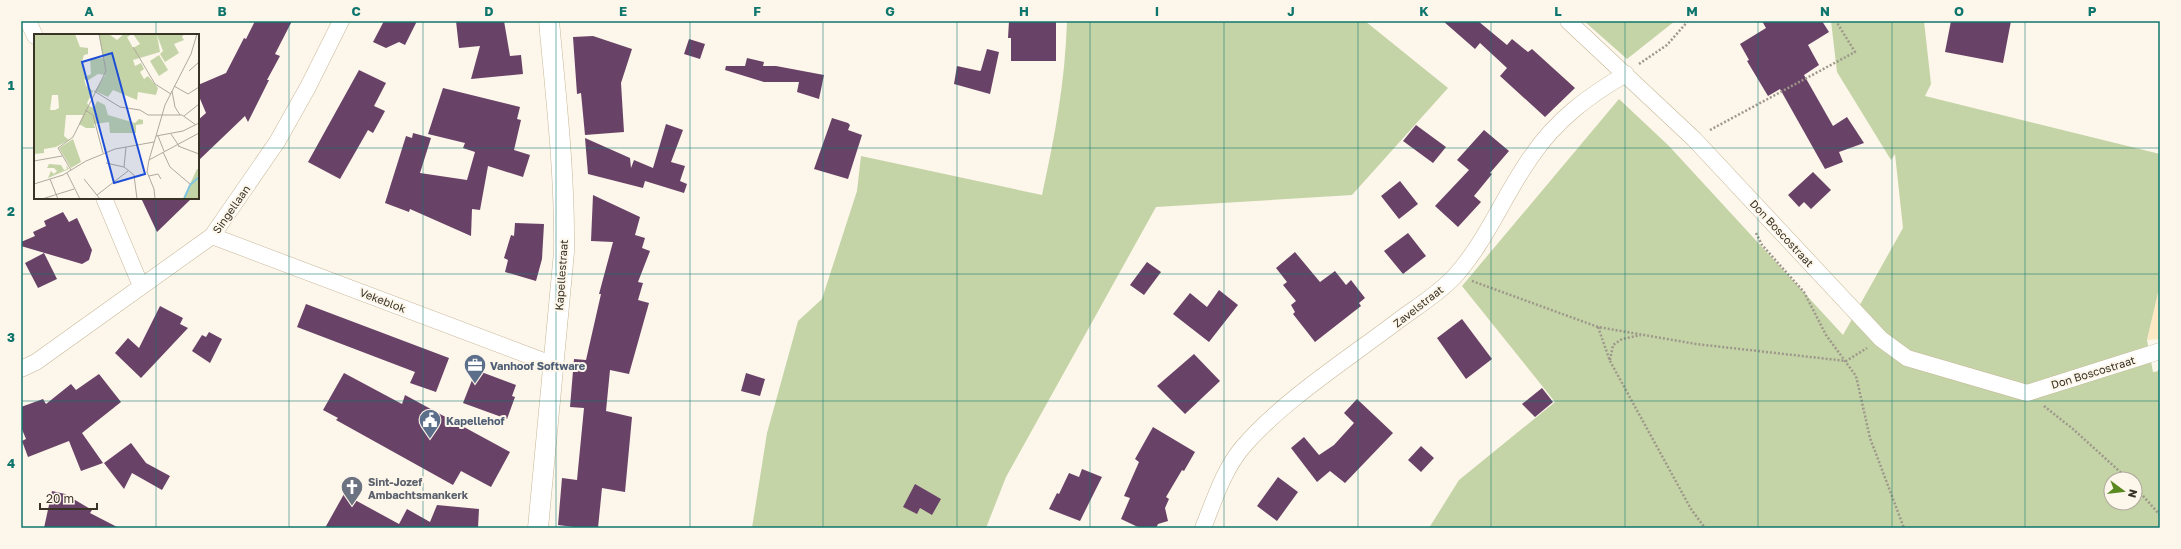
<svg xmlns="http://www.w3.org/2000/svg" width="2181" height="549" viewBox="0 0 2181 549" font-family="'Golos Text',sans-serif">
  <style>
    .built { fill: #fee9c2 }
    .green { fill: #c4d4a7; fill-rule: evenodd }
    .building { fill: #694268 }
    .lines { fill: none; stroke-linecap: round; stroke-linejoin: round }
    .minor-casing { stroke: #c6b697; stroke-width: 17 }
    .tertiary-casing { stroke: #c6b697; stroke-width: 21 }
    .path { stroke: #9e978b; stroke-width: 2.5; stroke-dasharray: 2 2; stroke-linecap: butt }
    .minor { stroke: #fff; stroke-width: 16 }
    .tertiary { stroke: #fff; stroke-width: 20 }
    .grid { fill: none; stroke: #0f766e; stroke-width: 1; stroke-opacity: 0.55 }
    .labels { text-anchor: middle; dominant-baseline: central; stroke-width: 4; stroke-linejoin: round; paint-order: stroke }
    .street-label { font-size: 11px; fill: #393326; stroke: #fdf6ea }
    .service-label { font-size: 11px; font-weight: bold; fill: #4e5e75; stroke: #fdf6ea; text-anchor: start }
    .worship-label { font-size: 11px; font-weight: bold; fill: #5b616d; stroke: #fdf6ea; text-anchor: start }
    .inset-river { fill: none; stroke: #80c6df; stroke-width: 2 }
    .inset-road { fill: none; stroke: #afa89c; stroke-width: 1 }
    .view { fill: #1d4ed8; fill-opacity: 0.15; stroke: #1d4ed8; stroke-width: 2 }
    .inset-edge { fill: none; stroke: #393326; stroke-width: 2 }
    .neatline { fill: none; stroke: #0f766e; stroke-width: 1.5 }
    .grid-label { font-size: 13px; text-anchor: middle; font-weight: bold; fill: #0f766e }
  </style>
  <rect width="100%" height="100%" fill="#fdf6ea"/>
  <path class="built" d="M2160,284V339L2147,340Z"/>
  <path class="green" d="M1067,21H1365L1448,88L1352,195L1156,207L1006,477L986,528H752L767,433L798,321L822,299L857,191L861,156L1042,195C1055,135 1065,83 1067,21Z
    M1584,21H1675L1627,59Z
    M1831,21H1924L1931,84L1925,96L2160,154V284L2147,340L2153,372L2160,371V528H1429L1459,480L1555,402L1462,286L1619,99L1669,146L1843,335L1903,228L1895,154L1891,160L1837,72ZM2111,479H2135V503H2111Z"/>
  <path class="building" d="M255,21H292L275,54L280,56L267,80H269L248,122L245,116L198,161V120L206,113L198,94V85L226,73L244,38L246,39Z
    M384,21H417L405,45L399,42L386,48L373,42Z
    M456,21H504L510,56L521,55L523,74L471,79L480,46L459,48Z
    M1009,21H1056V61H1011V38H1008Z
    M1443,21H1478L1507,45L1512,39L1528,52L1532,49L1575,88L1545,117L1500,76L1507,68L1480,43L1475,49Z
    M1762,21H1822L1829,32L1808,45L1819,65L1804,75L1833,126L1847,117L1864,143L1839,152L1843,162L1825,169L1780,89L1768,96L1747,61L1749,60L1740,44L1766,28Z
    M1951,21H2011L2003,63L1945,52Z
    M593,36L632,49L621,83L624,132L585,135L581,93L577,94L573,37Z
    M689,39L705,44L700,59L684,54Z
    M987,49L999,52L990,94L954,84L957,66L980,71L981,70Z
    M747,58L764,62L763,66H776L824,75L819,99L797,92L799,82H764L725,70L726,66H745Z
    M359,70L386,83L374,106L385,111L373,133L368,130L340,179L308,162Z
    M443,88L520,107L517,119L521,120L514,150L530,155L523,177L488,166L480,210L472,209L471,236L410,209L409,212L385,203L406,136L412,138L413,133L431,138L420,173L467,180L475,152L463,148L465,143L428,134Z
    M832,118L848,123L850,125L848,130L862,135L848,179L814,169Z
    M666,124L683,130L671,162L685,166L680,181L687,184L684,193L645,181L643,188L588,174L585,138L630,158L631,168L634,160L653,168Z
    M1416,125L1446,147L1433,163L1403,141Z
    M1484,130L1509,151L1490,173L1492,174L1474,196L1481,202L1458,227L1435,206L1469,170L1457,160Z
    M1813,172L1831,190L1811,209L1804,202L1799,207L1788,195Z
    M1400,181L1418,204L1399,219L1381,196Z
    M593,195L640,217L635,235L645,238L642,248L650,251L638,282L643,283L638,300L649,303L629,374L610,370L606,411L632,417L625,492L602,488L598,528H582L558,525L562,478L577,480L584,408L570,407L574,359L586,360L601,294H599L613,242L591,241Z
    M141,198H192L157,232Z
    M63,212L69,222L77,218L92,250L89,260L82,264L21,246V242L35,236L33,232L46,226L44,221Z
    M515,223L544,224L542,259L536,281L505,272L508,260L504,258L511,235L514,236Z
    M1408,233L1426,256L1403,274L1384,251Z
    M1295,252L1320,282L1335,271L1346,285L1351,280L1365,298L1359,303L1361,306L1315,342L1293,314L1295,312L1291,305L1296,301L1283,285L1287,282L1276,268Z
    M44,253L57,279L38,288L25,263Z
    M1147,262L1161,272L1144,295L1130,285Z
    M1219,290L1238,305L1209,342L1173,314L1190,293L1207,307Z
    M306,304L449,358L436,392L410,383L415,372L297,327Z
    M160,306L183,318L180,324L188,328L141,378L115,353L128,338L139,348Z
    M1462,319L1492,359L1466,379L1437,338Z
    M209,332L222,339L210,363L192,351L202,335L206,337Z
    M1194,354L1220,381L1185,414L1157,386Z
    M476,370L516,385L512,396L515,397L507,419L463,403Z
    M344,373L402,404L405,395L510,452L491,487L461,471L453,485L336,420L338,418L323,410Z
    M746,373L765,379L760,396L741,391Z
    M99,374L121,402L82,433L103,463L81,471L69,441L28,457L22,441L26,439L21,427V407L43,399L46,404L71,384L76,390Z
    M1542,388L1553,402L1535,417L1522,404Z
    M1357,399L1393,433L1345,483L1330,471L1317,482L1291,448L1304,437L1319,455L1334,445L1354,423L1344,413Z
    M1153,427L1195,452L1184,471L1182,470L1166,497L1169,499L1165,508L1168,521L1158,524L1156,528H1140L1121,519L1130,498L1124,496L1139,462L1135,459Z
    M131,443L146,463L170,476L162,490L132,473L124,489L104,463Z
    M1421,446L1434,458L1421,472L1408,460Z
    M1082,469L1102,477L1080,521L1049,509L1057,493L1059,494L1069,473L1079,477Z
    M1278,477L1298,492L1277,521L1257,506Z
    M915,484L941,499L932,515L920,508L917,514L903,507Z
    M52,491L65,494L92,510L90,513L119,528H44Z
    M344,494L399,524L407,509L430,522L437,505L479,509L478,528H325Z"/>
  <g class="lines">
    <g class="minor-casing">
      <path id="minor" d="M28,21L35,36
        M1568,21L1694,139L1881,339L1907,358L2027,393L2160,351
        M104,198L141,286
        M212,236L554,365
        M21,369L36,362L212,236L277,142L308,87L341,21
        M1203,528C1214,501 1223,471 1242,448C1283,400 1348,359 1399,320C1418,306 1438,294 1454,277C1486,242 1504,195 1531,157C1556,120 1588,96 1626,74"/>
    </g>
    <g class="tertiary-casing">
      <path id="tertiary" d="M538,528L564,252C565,174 556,98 549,21"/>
    </g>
    <path class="path" d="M1639,64L1667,45L1688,21
      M1710,130L1855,52L1836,21
      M1756,233L1762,245L1804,292L1826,335L1856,376L1870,438L1904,528
      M1472,281L1598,327L1696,344L1846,361L1867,348
      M1598,327L1610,361L1691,509L1705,528
      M1610,360L1613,345L1622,339L1641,335
      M2159,370L2160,375
      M2044,406L2073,429L2128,479
      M2135,487L2160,515"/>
    <use href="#minor" class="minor"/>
    <use href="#tertiary" class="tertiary"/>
  </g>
  <path class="grid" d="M156,21V35M289,21V528M423,21V528M556,21V528M690,21V528M823,21V528M957,21V528M1090,21V528M1224,21V528M1358,21V528M1491,21V528M1625,21V528M1758,21V528M1892,21V528M2025,21V528M21,148H35M198,148H2160M156,198V528M21,274H2160M21,401H2160"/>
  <defs>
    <g id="office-pin" transform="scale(1.15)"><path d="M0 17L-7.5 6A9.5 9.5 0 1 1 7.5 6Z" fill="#5c6f8a" stroke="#fdf6ea"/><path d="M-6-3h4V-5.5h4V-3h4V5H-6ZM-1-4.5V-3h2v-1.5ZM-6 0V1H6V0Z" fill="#fff"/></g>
    <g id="civic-pin" transform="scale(1.15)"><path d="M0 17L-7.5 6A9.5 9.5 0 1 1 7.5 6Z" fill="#5c6f8a" stroke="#fdf6ea"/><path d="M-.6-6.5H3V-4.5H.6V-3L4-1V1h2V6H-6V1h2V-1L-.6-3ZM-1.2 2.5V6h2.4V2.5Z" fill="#fff"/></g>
    <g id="church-pin" transform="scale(1.15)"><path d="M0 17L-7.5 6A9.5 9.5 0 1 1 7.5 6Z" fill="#6b7280" stroke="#fdf6ea"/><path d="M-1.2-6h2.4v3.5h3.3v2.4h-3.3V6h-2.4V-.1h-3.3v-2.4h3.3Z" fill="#fff"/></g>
  </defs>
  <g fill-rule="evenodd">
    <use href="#office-pin" x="475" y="365"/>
    <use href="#civic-pin" x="430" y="420"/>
    <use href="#church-pin" x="352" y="487"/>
  </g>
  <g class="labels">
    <g class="street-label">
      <text transform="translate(231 209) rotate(-55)">Singellaan</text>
      <text transform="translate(1782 233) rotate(47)">Don Boscostraat</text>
      <text transform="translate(561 275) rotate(-86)">Kapellestraat</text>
      <text transform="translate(383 300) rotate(21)">Vekeblok</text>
      <text transform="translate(1418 306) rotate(-38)">Zavelstraat</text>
      <text transform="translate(2093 372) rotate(-17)">Don Boscostraat</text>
    </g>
    <g class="service-label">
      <text x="490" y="365">Vanhoof Software</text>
      <text x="446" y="420">Kapellehof</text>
    </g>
    <g class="worship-label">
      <text x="368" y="481">Sint-Jozef<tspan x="368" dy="13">Ambachtsmankerk</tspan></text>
    </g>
  </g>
  <g transform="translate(34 34)">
    <rect width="165" height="165" fill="#fdf6ea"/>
    <path d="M41,0L46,13L54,14V20L50,21L48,27L51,43L57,40L56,25L69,24L65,1L69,0H75L83,6L90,0H98L93,3L99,14L106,10L99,0H150L148,3L150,6L140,10L145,19L131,28L126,20L129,17L123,1L126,18L99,26L101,32L107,29L110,35L106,38L110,45L114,42L124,54L122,61L104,58L103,66L79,56L74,63L61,57L71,41L64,40L53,47L50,45L52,52L59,57L53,69L55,72L60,74L63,67L71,71L74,81L101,89L105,85L109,86V90L102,91V99H76L75,88L60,90L61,94H52L45,90L49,81H32L30,102L35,106L22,113L10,115V119L0,120V1ZM18,61H24L25,74L21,76H16ZM125,21L134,36L125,42L116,27ZM39,105L47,128L37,134L25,114ZM15,130L27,131L30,136L33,135L32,131L35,135L14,144L17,137L20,140L23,137L20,134H13ZM163,135H165V165H149Z" fill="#c4d4a7" fill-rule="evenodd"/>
    <path class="inset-river" d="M150,165L156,151L165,143"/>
    <path class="inset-road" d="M99,13L121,50L137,60M155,37L165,28M140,52L154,60L165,53M60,57L86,73L106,76L114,81H148L162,91M138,57L141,73L146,81M51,76L59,81L69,119M150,82L165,70M137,100L145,112M122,102L149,97L165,89M124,102L130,117M144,112L165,120M129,118L136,133L156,150M115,126L131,71L157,20L163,0M0,127L28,122M72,129L90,133L100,141L103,165M90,133L92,113M37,136L24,114L39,103L72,37L65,0M33,139L46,165M115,142L124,140L127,145M16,145L24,165M50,145L66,165M0,150L29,141L52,127L81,115L120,108M63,161L94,137M8,165L40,155M121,165L120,155L113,138L115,126L165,99"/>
    <path class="view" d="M78,19L111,140L80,149L48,28Z"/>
    <rect width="165" height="165" class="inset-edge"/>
  </g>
  <rect width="2181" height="549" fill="none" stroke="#fdf6ea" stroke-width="44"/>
  <g transform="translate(2123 491) rotate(105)"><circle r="19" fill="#fdf6ea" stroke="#afa89c"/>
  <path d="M0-3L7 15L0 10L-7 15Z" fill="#5a8a1f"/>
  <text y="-6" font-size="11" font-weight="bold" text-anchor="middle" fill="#393326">N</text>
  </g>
  <path d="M40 503v6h57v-6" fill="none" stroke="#393326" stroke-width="2"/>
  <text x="46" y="503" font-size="12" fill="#393326" stroke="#fdf6ea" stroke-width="3" paint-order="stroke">20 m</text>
  <rect x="22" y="22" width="2137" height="505" class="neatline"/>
  <g class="grid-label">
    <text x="89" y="16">A</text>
    <text x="222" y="16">B</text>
    <text x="356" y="16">C</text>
    <text x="489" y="16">D</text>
    <text x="623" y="16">E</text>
    <text x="757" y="16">F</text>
    <text x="890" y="16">G</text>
    <text x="1024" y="16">H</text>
    <text x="1157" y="16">I</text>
    <text x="1291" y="16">J</text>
    <text x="1424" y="16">K</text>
    <text x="1558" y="16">L</text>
    <text x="1692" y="16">M</text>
    <text x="1825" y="16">N</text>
    <text x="1959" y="16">O</text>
    <text x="2092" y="16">P</text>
    <text x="11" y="90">1</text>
    <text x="11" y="216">2</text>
    <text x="11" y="342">3</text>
    <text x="11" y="468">4</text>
  </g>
</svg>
